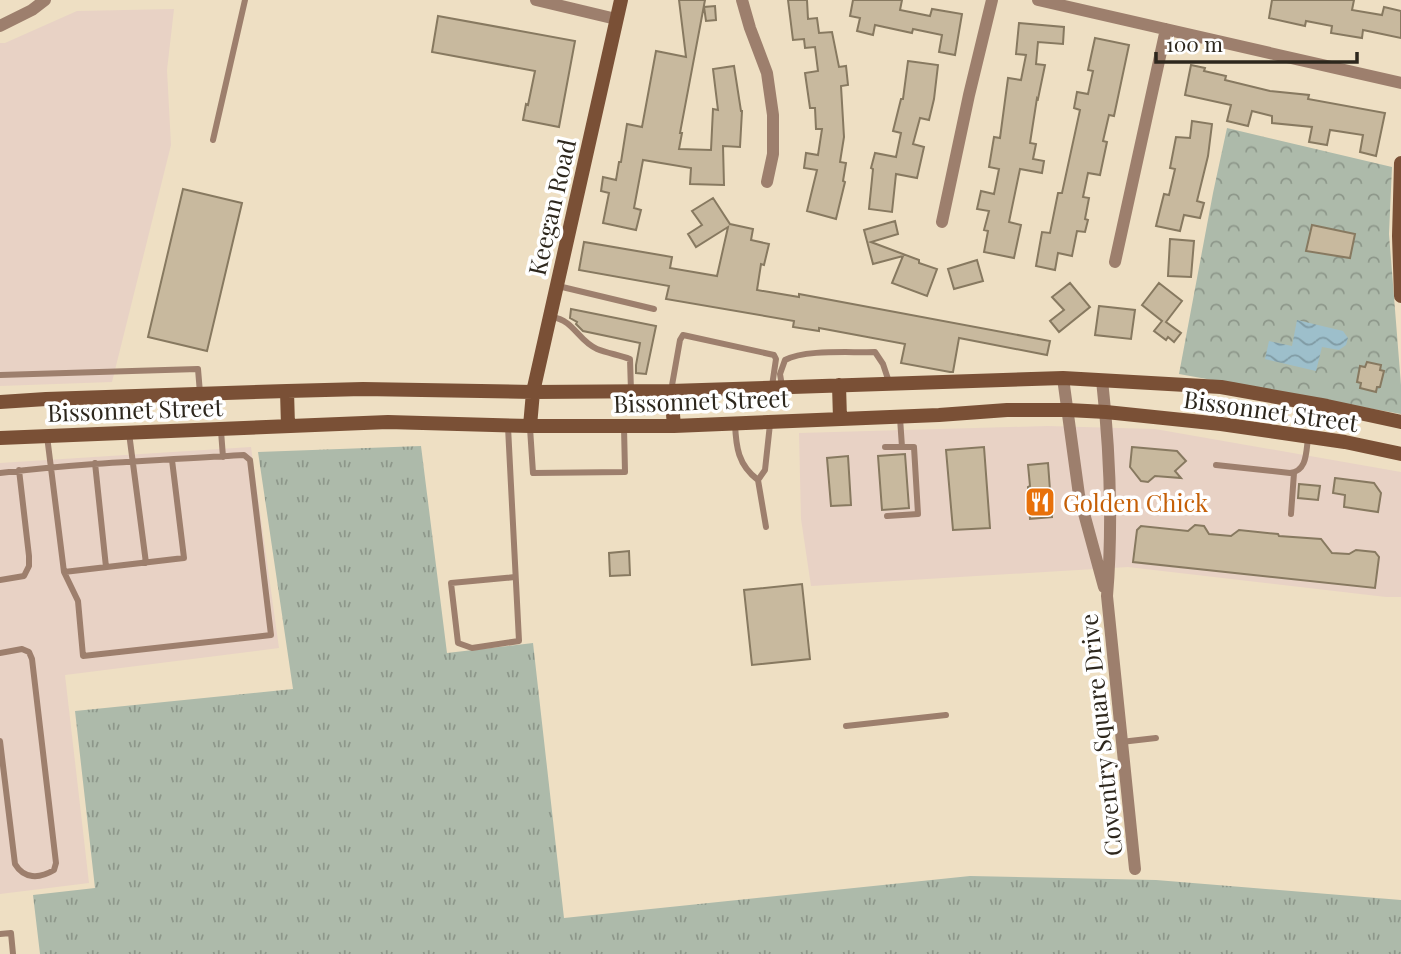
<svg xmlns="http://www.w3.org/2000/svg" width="1401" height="954" viewBox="0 0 1401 954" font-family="'Playfair Display',serif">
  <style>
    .commercial { fill: #e8d2c5 }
    .grass { fill: url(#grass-tufts) }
    .park { fill: url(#park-crowns) }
    .water { fill: url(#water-waves) }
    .building { fill: #c8b99e; stroke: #877960; stroke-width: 2 }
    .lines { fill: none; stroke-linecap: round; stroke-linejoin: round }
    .lane { stroke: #9d7f6d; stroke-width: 6 }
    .street { stroke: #9d7f6d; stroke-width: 12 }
    .secondary { stroke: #7a5036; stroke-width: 14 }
    .labels { text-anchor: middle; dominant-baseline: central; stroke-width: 7; stroke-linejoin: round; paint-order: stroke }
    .street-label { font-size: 24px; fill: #2d271d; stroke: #fff }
    .food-label { font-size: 24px; fill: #c56008; stroke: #fff; text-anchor: start }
  </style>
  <defs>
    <pattern id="grass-tufts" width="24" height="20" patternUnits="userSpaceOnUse" patternTransform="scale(1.75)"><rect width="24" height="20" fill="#adbaaa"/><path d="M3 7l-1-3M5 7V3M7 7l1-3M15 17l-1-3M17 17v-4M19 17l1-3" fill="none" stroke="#8d978a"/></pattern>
    <pattern id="park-crowns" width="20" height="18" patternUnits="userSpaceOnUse" patternTransform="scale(1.75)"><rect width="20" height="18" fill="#adbaaa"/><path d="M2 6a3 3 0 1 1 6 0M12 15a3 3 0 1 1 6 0" fill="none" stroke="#8d978a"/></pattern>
    <pattern id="water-waves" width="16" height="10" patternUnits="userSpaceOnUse" patternTransform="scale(1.75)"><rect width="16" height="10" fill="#9dbfcb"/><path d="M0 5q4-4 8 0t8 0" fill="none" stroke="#809ba4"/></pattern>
  </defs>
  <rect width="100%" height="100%" fill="#eedfc3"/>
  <path class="commercial" d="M174,9L167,70L171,145L112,382L0,386V43H5L77,11Z
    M1047,426L1155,429L1401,472V597H1386L1128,567L811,586L801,519L799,433Z
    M251,447L279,648L65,675L89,883L0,894V463Z"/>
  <path class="grass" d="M421,446L447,653L533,643L564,918L970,876L1156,880L1401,900V954H40L33,895L95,888L75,711L293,689L258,452Z"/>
  <path class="park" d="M1227,128L1392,167L1389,234L1401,385V414L1179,374L1213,193Z"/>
  <path class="water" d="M1297,320L1343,331L1348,338L1346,345L1339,350L1322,347L1316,371L1265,359L1269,341L1292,346Z"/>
  <path class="building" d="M679,0H705L680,133H682L679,149L711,150L713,109L718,110L713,69L734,66L741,111H742L740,147L723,146L724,185L690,184L691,168L643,160L634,208L641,210L636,230L603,223L609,193L601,191L603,177L616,180L619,162H621L627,124L642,127L656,51L686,57Z
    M788,0H807L808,19L817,18L819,33L832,32L839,67L846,66L848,85L841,86L844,137L840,162L846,163L843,181L845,182L836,219L807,211L817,170L804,168L806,153L818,155L822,129H816L815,108H810L805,73L818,71L815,47L805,48L804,39L793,40Z
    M853,0H902L900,10L930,16L932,9L962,14L955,55L939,52L942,35L913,29L912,33L875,25L873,35L857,31L860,18L850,16Z
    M1272,0H1354L1352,10L1382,15L1384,7L1401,11V38L1363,30L1362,38L1331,33L1332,26L1306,21L1305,26L1269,18Z
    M715,6L716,20L706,21L704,7Z
    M438,16L575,41L559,127L523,120L526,104L528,105L535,71L432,52Z
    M1019,23L1064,27L1063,44L1038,42L1036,64L1045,65L1038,99L1037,98L1030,143L1036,144L1033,159L1044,161L1042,173L1020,169L1009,222L1021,225L1014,258L984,252L988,231L984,230L989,211L977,209L981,191L994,194L999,169L989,167L994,137L1000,138L1008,78L1021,80L1026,55L1016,54Z
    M1095,38L1129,45L1114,116L1109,115L1103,141L1107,142L1100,175L1088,173L1083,197L1089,198L1085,219L1088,220L1085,232L1077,231L1072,256L1058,253L1055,270L1036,266L1042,232L1050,233L1058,193H1062L1080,110L1074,108L1077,92L1088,94L1093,71L1088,70Z
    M908,61L938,65L934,99L929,120L920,118L913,144L924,147L917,178L896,174L892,212L869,209L873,169L871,168L875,153L896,157L901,133L893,131L901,99H903Z
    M1191,65L1205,68L1204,71L1226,76L1225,80L1270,91L1309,95L1308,99L1385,113L1376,156L1360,152L1363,135L1330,130L1327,145L1309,142L1312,127L1272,123V116L1252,111L1248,126L1227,121L1231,105L1185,95Z
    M1192,121L1212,124L1208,156L1197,201L1204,203L1200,218L1184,215L1180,231L1156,226L1164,194L1169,195L1175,169L1170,168L1176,137L1190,138Z
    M183,189L242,203L207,351L148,337Z
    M713,198L730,224L753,229L751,240L769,244L764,265L761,264L757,290L799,297V294L1050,341L1047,355L959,338L953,372H950L901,363L905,344L819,328V331L793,327L794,321L666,299L669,286L579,270L584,242L672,257L670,268L717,276L728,227L696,247L688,234L702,225L692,211Z
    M895,221L898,234L871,242L919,260V263L937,269L927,296L892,283L903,256L873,264L864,230Z
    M1312,225L1355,234L1350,258L1306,251Z
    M1170,239L1194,241L1191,277L1168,276Z
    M977,260L983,281L954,289L948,269Z
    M1070,283L1090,307L1059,332L1050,321L1064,310L1052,297Z
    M1159,283L1182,301L1166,322L1181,333L1174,342L1168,337L1166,340L1154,331L1162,321L1142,305Z
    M1099,306L1135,310L1131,339L1095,335Z
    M571,309L656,326L646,374L636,373V365L640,343L583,331L576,324L577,322L570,318Z
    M1367,362L1381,365L1380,370L1384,371L1380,387H1377L1376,392L1360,388L1361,383L1357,382L1360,366L1365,367Z
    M984,447L990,528L953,530L946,450Z
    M1132,447L1177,451L1186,461L1175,471L1181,478L1155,476L1148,482L1141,481L1130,467Z
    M905,454L909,508L882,510L878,456Z
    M848,456L851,505L831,506L827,458Z
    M1048,463L1052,517L1030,519L1028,487L1030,486L1028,465Z
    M1335,478L1374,483L1381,493L1378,512L1344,507L1345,495L1333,493Z
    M1299,484L1320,486L1318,500L1298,498Z
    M1195,525L1204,526L1209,534L1231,536L1239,530L1278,534L1279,536L1321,539L1332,553L1349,554L1356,550L1375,552L1379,557L1375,588L1133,562L1137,530L1141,526L1188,531Z
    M629,551L630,575L610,576L609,553Z
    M802,584L810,659L752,665L744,590Z"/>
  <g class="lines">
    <path class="lane" d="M213,140L245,0
      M558,286L654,309
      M552,317C574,320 578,341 597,349C607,353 619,355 630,359L631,391
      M0,375L198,369L200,393
      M782,386L780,374L785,360C805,349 851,353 875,352L883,364L889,382
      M671,391L680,340L683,335L774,355L776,359L772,386
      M900,418L902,447
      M735,424C736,447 738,465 758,480L765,470L770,424
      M508,427L519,641L472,648L458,643L451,583L515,577
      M530,428L533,473L625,472L624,427
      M221,431L223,457
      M129,433L146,563
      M885,447H914L918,514L887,516
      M95,463L106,567
      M1216,465L1290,473C1307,471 1306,453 1308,438
      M0,473C81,463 163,460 244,455L250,460L271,635L83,656L78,601L64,572L47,436
      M758,480L766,527
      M1291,514L1294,473
      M64,572L184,558L172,460
      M0,580L24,576L29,566V556L19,470
      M0,653L22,649L29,652L32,659L56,863L54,870C39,879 24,879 15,864L0,741
      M846,726L946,715
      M1121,742L1156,738
      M0,934L11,933L13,954"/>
    <path class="street" d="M536,0L616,19
      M742,0L750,28L767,73L773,115V154L767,182
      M1038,0L1401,83
      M0,26L32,10L45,0
      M942,222L969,95L992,0
      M1115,262L1166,29
      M1063,378L1079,495L1104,587
      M1102,380C1110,452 1113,524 1107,596L1135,869"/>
    <path class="secondary" d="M1401,163L1399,236L1401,296
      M839,385L840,419
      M287,391L288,426
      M671,391L674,426
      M0,402L46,399L287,391L363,389L533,392L671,391L1063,378L1221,387L1327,406L1401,422
      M530,426L533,392L621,0
      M0,438L388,422L530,426H674L939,415L1007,410H1068L1106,412L1221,424L1345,442L1401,454"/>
  </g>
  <defs>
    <g id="restaurant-square" transform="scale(1.575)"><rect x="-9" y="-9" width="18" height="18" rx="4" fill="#e8710a" stroke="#fff"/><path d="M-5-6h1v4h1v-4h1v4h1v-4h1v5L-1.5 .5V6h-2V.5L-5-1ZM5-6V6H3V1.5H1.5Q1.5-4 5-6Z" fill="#fff"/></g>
  </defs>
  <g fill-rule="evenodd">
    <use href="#restaurant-square" x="1040" y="502"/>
  </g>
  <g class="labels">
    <g class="street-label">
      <text transform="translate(551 207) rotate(-77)">Keegan Road</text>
      <text transform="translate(701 400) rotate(-2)">Bissonnet Street</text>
      <text transform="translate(135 409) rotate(-2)">Bissonnet Street</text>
      <text transform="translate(1271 410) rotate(8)">Bissonnet Street</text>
      <text transform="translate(1100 735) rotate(-96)">Coventry Square Drive</text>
    </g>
    <g class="food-label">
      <text x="1063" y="502">Golden Chick</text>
    </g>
  </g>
  <path d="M1156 52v10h201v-10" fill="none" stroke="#2d271d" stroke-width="3.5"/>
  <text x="1166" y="52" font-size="21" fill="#2d271d" stroke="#ffffff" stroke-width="5" paint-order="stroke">100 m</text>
</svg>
